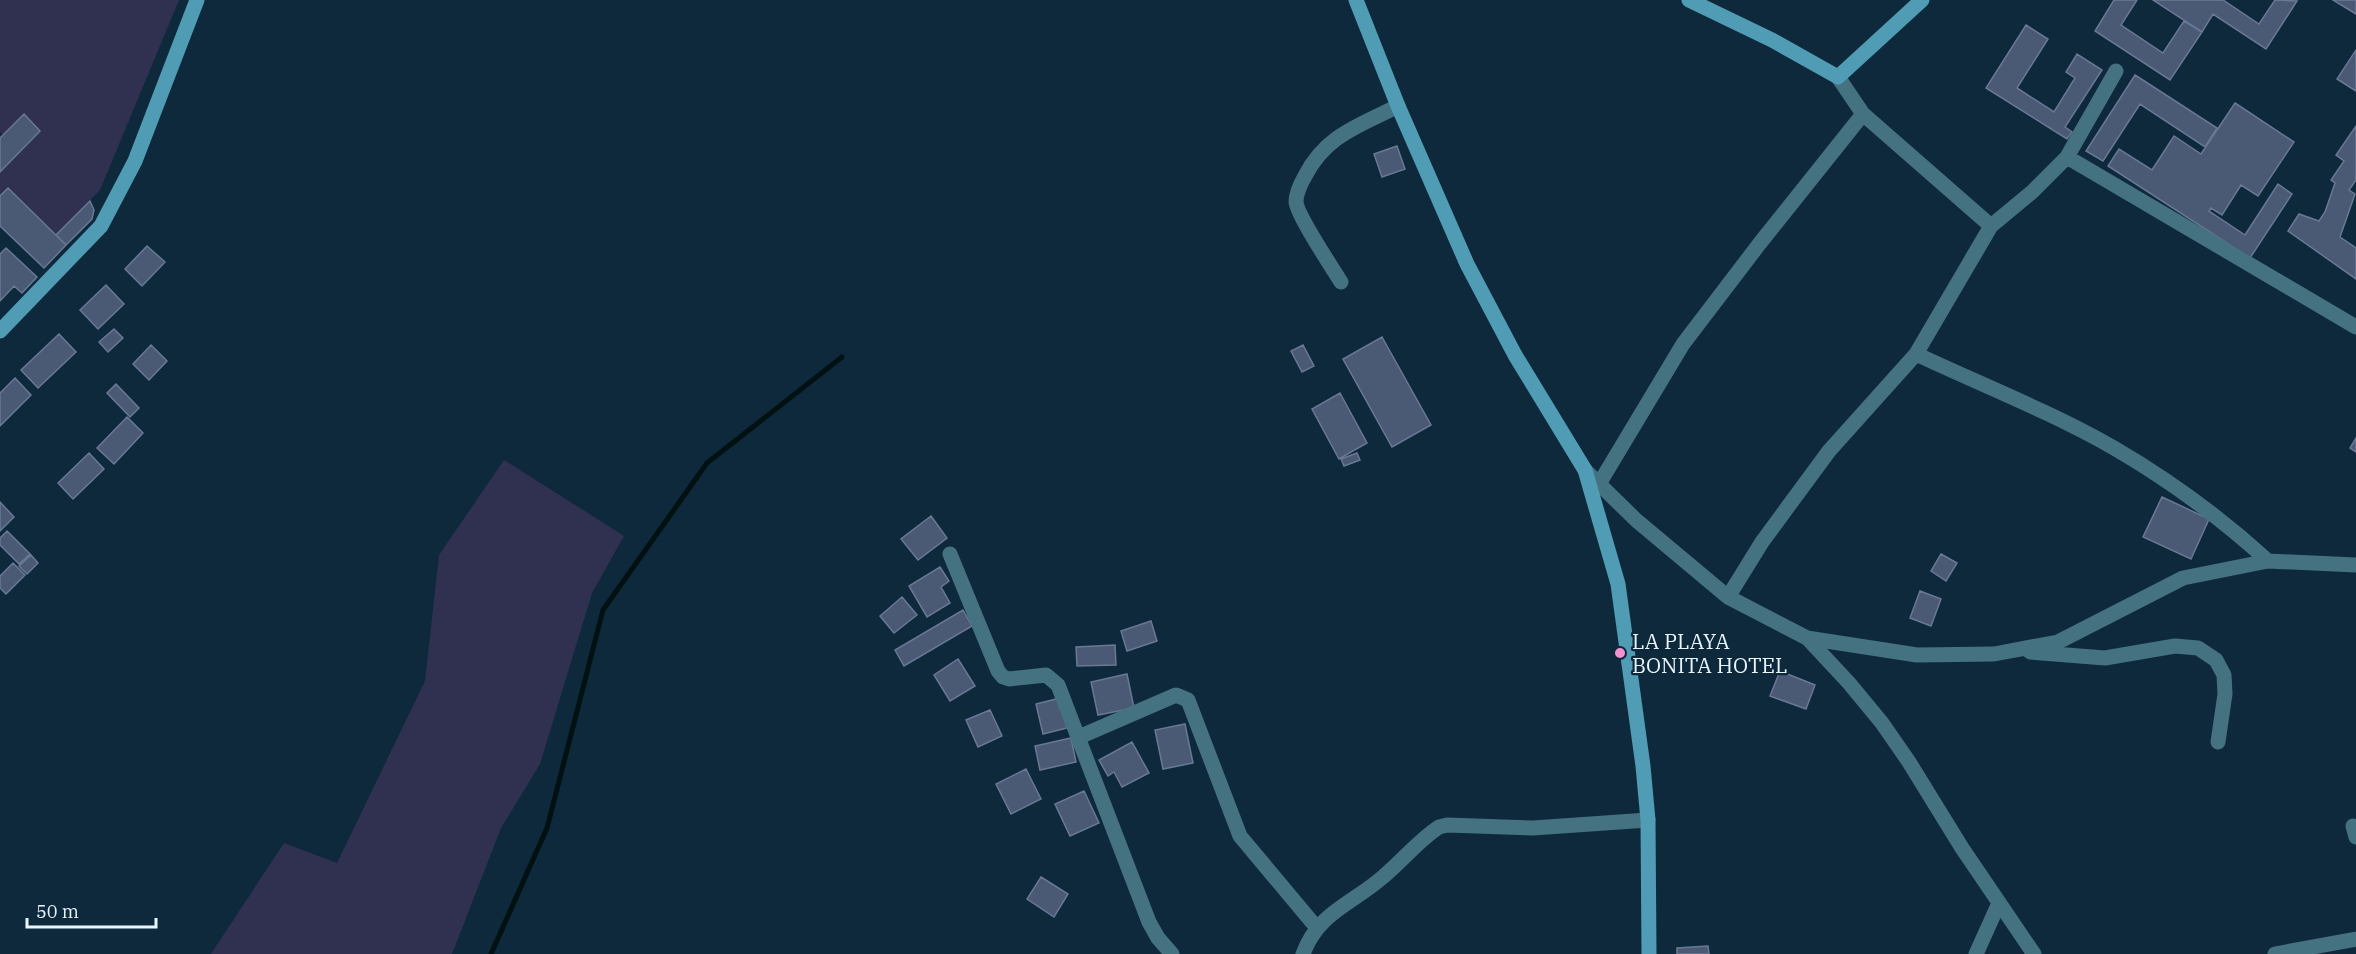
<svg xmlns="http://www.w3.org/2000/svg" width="2356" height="954" viewBox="0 0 2356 954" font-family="'IBM Plex Serif',serif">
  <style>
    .green { fill: #303150 }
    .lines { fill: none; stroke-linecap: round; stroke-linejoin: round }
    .stream { stroke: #011112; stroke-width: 5 }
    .building { fill: #4a5974; stroke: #697995; stroke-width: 1.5 }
    .street { stroke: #447280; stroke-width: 15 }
    .secondary { stroke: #4f9cb4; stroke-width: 15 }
    .poi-dot { fill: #f690d1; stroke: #0e293b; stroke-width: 2 }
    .labels { text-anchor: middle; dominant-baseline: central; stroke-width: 4.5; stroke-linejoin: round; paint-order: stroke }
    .poi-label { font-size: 21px; fill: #e8f5ff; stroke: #0e293b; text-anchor: start }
  </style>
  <rect width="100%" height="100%" fill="#0e293b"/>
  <path class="green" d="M0,0H179L100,190L56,235L8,188L0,196V172L40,131L24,114L3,135L0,132Z
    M504,460L624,536L592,593L540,764L501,828L452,954H211L284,843L337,863L425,681L439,555Z"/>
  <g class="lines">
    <path class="stream" d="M491,954L547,828L603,610L707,463L842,357"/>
  </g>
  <path class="building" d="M2114,0H2137L2121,25L2163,53L2184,21L2202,32L2170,80L2095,31Z
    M2153,0H2223L2259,24L2275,0L2297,1L2266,49L2213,14L2202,32Z
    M2333,0H2356V14Z
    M2026,25L2048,39L2017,88L2054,112L2075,78L2066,72L2077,54L2102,70L2065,127L2072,132L2067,139L1986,88Z
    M2356,50V91L2337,79Z
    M2135,75L2217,128L2205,147L2140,104L2103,161L2086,151Z
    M2235,103L2294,142L2258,196L2241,185L2222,215L2211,208L2209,211L2245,235L2278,184L2292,194L2250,258L2108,166L2119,149L2152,170L2174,136L2201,154Z
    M24,114L40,131L0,172V138Z
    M2356,126V180L2349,190L2355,194L2340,237L2356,248V279L2288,231L2299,214L2319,221L2325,212L2335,183L2331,180L2344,161L2336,155Z
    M1397,146L1405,169L1382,177L1374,154Z
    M8,188L66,245L44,268L0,226V196Z
    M90,201L94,210L92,219L66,245L56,235Z
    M147,246L165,262L142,286L125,269Z
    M6,248L37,277L22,293L14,286L0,301V254Z
    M106,285L124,304L98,329L80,310Z
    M114,329L123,338L108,352L99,342Z
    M59,334L76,352L38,388L21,370Z
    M1382,337L1431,425L1392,447L1343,359Z
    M151,345L167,361L149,380L133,364Z
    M1303,345L1314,366L1302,372L1291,351Z
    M15,378L31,395L0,426V393Z
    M116,384L139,408L130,417L107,393Z
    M1340,393L1367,443L1339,459L1312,409Z
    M127,417L143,433L114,464L97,448Z
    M2356,438V452L2350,448Z
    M89,453L104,469L73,499L58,483Z
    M1357,453L1360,460L1344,466L1341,459Z
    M2162,497L2209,519L2191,559L2143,537Z
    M0,502L14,517L0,531Z
    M931,516L947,538L918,560L901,539Z
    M7,531L30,554L19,564L0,545V538Z
    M1941,554L1957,563L1946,581L1931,571Z
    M31,555L38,563L27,574L19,566Z
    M13,563L25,575L6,594L0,588V576Z
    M940,567L949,581L941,587L950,603L927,617L909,586Z
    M1920,591L1941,599L1931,626L1910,618Z
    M902,597L917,615L894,633L880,616Z
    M963,610L972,626L904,666L895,650Z
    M1151,621L1157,641L1127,651L1121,631Z
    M1115,645L1116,665L1077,666L1076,647Z
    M958,659L975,686L950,701L934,675Z
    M1780,671L1815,685L1806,709L1770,696Z
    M1127,674L1134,708L1098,715L1091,682Z
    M1060,698L1067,728L1043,734L1036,704Z
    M990,710L1002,736L978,747L966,720Z
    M1185,724L1193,763L1163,769L1155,730Z
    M1071,738L1076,762L1040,770L1035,746Z
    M1132,742L1149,773L1122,787L1114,772L1108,776L1099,760Z
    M1026,769L1041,799L1011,814L996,784Z
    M1084,791L1099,823L1070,836L1055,804Z
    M1041,877L1068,894L1054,917L1027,899Z
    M1708,946L1709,954H1677V948Z"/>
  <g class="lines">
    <path class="street" d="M2067,157L2116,71
      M1991,226L2032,192L2067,157L2356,327
      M1341,282C1333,269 1297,215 1296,202C1296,194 1301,183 1305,176C1326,135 1359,126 1398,106
      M1916,354C1982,385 2051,412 2114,448C2169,480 2221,518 2268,561
      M1585,470L1636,520L1728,597L1807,638L1849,683L1882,723L1909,762L1962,848L2034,954
      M1599,484L1683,344L1760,243L1863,114
      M950,554L998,671L1003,677L1009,679L1046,675L1058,685L1149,922L1158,938L1172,954
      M1728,597L1762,542L1829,451L1916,354L1991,226L1863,114L1838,77
      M1807,638L1917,655L1994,654L2058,642L2183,578L2268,561L2356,565
      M2030,652L2105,658L2175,646L2198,648L2216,660L2224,675L2225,694L2218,742
      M1079,737L1176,695L1188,700L1240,836L1317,928
      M2353,826L2356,837
      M1303,954C1318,912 1354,903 1384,876C1403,860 1419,840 1439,827L1447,825L1533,828L1648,820
      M1976,954L1999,903
      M2275,954L2356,939"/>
    <path class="secondary" d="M1356,0L1398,106L1467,264L1515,355L1585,470L1618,584L1643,766L1648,820L1649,954
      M1689,0L1772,40L1838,77L1922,0
      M0,331L101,226L135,161L197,0"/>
  </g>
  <circle class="poi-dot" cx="1620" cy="653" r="6"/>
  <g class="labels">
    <g class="poi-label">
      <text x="1632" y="641">LA PLAYA<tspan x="1632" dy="24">BONITA HOTEL</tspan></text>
    </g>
  </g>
  <path d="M27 918v9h129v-9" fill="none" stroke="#e8f5ff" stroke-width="3"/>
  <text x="36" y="918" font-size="18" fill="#e8f5ff" stroke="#0e293b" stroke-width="4.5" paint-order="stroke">50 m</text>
</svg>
